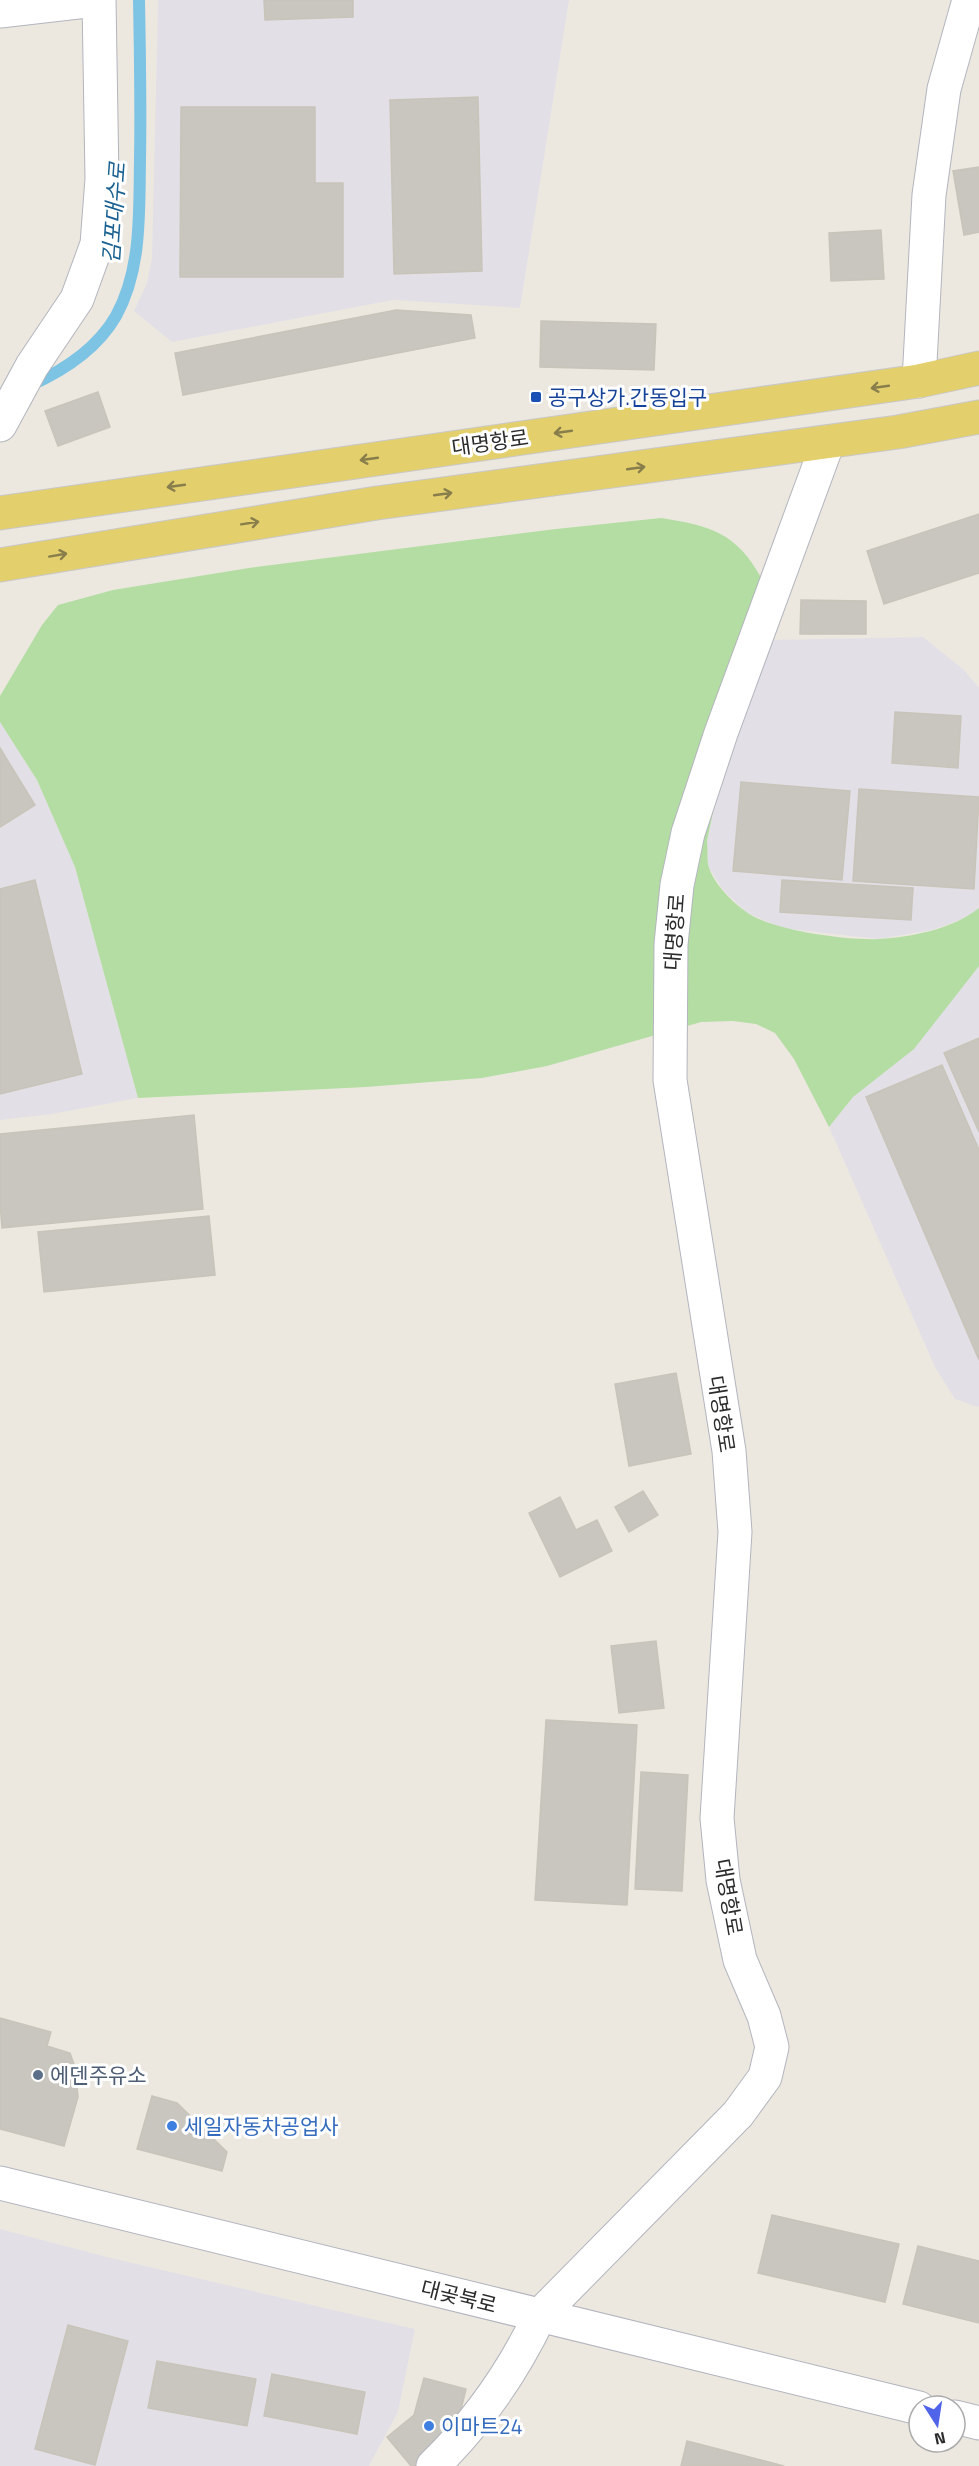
<svg xmlns="http://www.w3.org/2000/svg" width="979" height="2466" viewBox="0 0 979 2466" font-family="'Titillium Web','Noto Sans KR',sans-serif">
  <style>
    .industrial { fill: #e2e0e6 }
    .green { fill: #b3dda2 }
    .lines { fill: none; stroke-linecap: round; stroke-linejoin: round }
    .stream { stroke: #7dc3e4; stroke-width: 12 }
    .building { fill: #c8c6be; stroke: #c8c4ba; stroke-width: 1.5 }
    .minor-casing { stroke: #b3b5be; stroke-width: 35 }
    .major-casing { stroke: #c8c8c8; stroke-width: 35 }
    .minor { stroke: #fff; stroke-width: 33 }
    .major { stroke: #e4cf6d; stroke-width: 33 }
    .oneway { stroke: #887e4c }
    .transit-dot { fill: #1a4fb4; stroke: #fff; stroke-width: 2 }
    .service-dot { fill: #5c6f8a; stroke: #fff; stroke-width: 2 }
    .shop-dot { fill: #3f7fe0; stroke: #fff; stroke-width: 2 }
    .labels { text-anchor: middle; dominant-baseline: central; stroke-width: 6; stroke-linejoin: round; paint-order: stroke }
    .transit-label { font-size: 21px; fill: #164399; stroke: #fff; text-anchor: start }
    .street-label { font-size: 21px; fill: #2c2c2c; stroke: #fff }
    .service-label { font-size: 21px; fill: #4e5e75; stroke: #fff; text-anchor: start }
    .shop-label { font-size: 21px; fill: #366cbe; stroke: #fff; text-anchor: start }
    .water-label { font-size: 22px; font-style: italic; fill: #1b6292; stroke: #fff }
  </style>
  <rect width="100%" height="100%" fill="#ece8e0"/>
  <path class="industrial" d="M158,0H569L520,308L393,300L172,342L134,311L147,283L152,258Z
    M923,637L964,670L979,688V908L968,917L932,930L878,939L781,928L746,912L723,890L708,866L707,841L726,758L769,640Z
    M0,722L37,780L75,867L138,1098L52,1114L0,1120Z
    M979,966V1406L977,1407L955,1399L935,1367L829,1127L853,1097L876,1078L957,993Z
    M0,2229L111,2258L415,2329L398,2412L369,2466H0Z"/>
  <path class="green" d="M661,518C711,526 736,532 762,579L707,841C708,849 707,857 708,864C712,882 731,901 745,911C768,930 848,941 879,939C912,937 953,929 979,908V966L914,1049L853,1097L829,1127L794,1059L775,1033L756,1024L733,1021L701,1022L547,1066L482,1078L366,1087L138,1098L75,867L37,780L0,722V696L42,625L58,605L113,590L249,568L556,529Z"/>
  <g class="lines">
    <path class="stream" d="M29,386C63,371 97,349 116,316C142,269 139,212 140,160C141,106 140,53 139,0"/>
  </g>
  <path class="building" d="M264,0H353V17L265,20Z
    M478,97L482,271L394,274L390,100Z
    M181,107H315V183H343V277H180Z
    M979,167V232L964,235L953,171Z
    M881,230L884,279L831,281L829,233Z
    M396,310L471,315L475,338L183,395L175,353Z
    M541,321L656,324L654,370L540,367Z
    M98,392L110,427L58,446L45,411Z
    M979,514V573L884,604L867,551Z
    M801,600L866,601V634H800Z
    M895,712L961,716L958,768L892,763Z
    M0,748L35,805L0,827Z
    M741,782L850,791L842,880L733,871Z
    M859,789L979,797L974,889L853,881Z
    M35,880L82,1074L0,1094V889Z
    M782,880L913,888L911,920L780,912Z
    M979,1038V1132L944,1053Z
    M942,1065L979,1150V1360L866,1097Z
    M194,1115L203,1209L2,1228L0,1203V1134Z
    M209,1216L215,1275L44,1292L38,1232Z
    M676,1373L691,1454L629,1466L615,1384Z
    M643,1491L658,1515L629,1532L615,1507Z
    M560,1497L576,1530L597,1520L612,1551L560,1577L529,1513Z
    M656,1641L664,1708L619,1713L611,1646Z
    M546,1720L637,1725L627,1905L535,1900Z
    M641,1772L688,1775L682,1891L635,1889Z
    M0,2018L51,2032L47,2046L70,2053L75,2067L78,2097L64,2146L0,2129Z
    M152,2096L177,2103L227,2152L222,2171L137,2149Z
    M772,2215L899,2244L885,2302L758,2273Z
    M918,2246L979,2261V2323L903,2304Z
    M68,2325L128,2341L95,2465L35,2449Z
    M157,2361L256,2379L247,2426L148,2408Z
    M272,2374L365,2392L357,2434L264,2416Z
    M424,2378L466,2389L454,2438L419,2466H411L387,2437L414,2415Z
    M687,2441L784,2466H681Z"/>
  <g class="lines">
    <g class="minor-casing">
      <path id="minor" d="M0,11L95,0
        M919,381L929,195L944,89L969,0
        M0,425L32,366L77,299L97,244L102,179L99,0
        M0,2183L919,2408
        M955,2417L979,2423
        M433,2466C478,2422 513,2372 540,2315L738,2114L765,2077L772,2047L764,2016L740,1960L723,1880L717,1818L735,1532L729,1451L670,1080L671,944L677,885L688,833L721,733L828,442"/>
    </g>
    <g class="major-casing">
      <path id="major" d="M0,513L919,381L979,368
        M0,565L377,503L898,432L979,417"/>
    </g>
    <use href="#minor" class="minor"/>
    <use href="#major" class="major"/>
  </g>
  <defs><path id="oneway-shaft" d="M-6 0H5M1.5-3L5.5 0L1.5 3" fill="none" stroke-width="1.6" stroke-linecap="round" stroke-linejoin="round" transform="scale(1.5)"/></defs>
  <g class="oneway">
    <use href="#oneway-shaft" transform="translate(880 387) rotate(172)"/>
    <use href="#oneway-shaft" transform="translate(563 432) rotate(172)"/>
    <use href="#oneway-shaft" transform="translate(369 459) rotate(172)"/>
    <use href="#oneway-shaft" transform="translate(636 468) rotate(-8)"/>
    <use href="#oneway-shaft" transform="translate(176 486) rotate(172)"/>
    <use href="#oneway-shaft" transform="translate(443 494) rotate(-8)"/>
    <use href="#oneway-shaft" transform="translate(250 523) rotate(-9)"/>
    <use href="#oneway-shaft" transform="translate(58 555) rotate(-10)"/>
  </g>
  <rect class="transit-dot" x="530" y="391" width="12" height="12" rx="3"/>
  <circle class="service-dot" cx="38" cy="2075" r="6"/>
  <g class="shop-dot">
    <circle cx="172" cy="2126" r="6"/>
    <circle cx="429" cy="2426" r="6"/>
  </g>
  <g class="labels">
    <g class="transit-label">
      <text x="548" y="397">공구상가.간동입구</text>
    </g>
    <g class="street-label">
      <text transform="translate(490 442) rotate(-8)">대명항로</text>
      <text transform="translate(674 932) rotate(-86)">대명항로</text>
      <text transform="translate(722 1414) rotate(81)">대명항로</text>
      <text transform="translate(729 1897) rotate(80)">대명항로</text>
      <text transform="translate(459 2296) rotate(14)">대곶북로</text>
    </g>
    <g class="service-label">
      <text x="50" y="2075">에덴주유소</text>
    </g>
    <g class="shop-label">
      <text x="184" y="2126">세일자동차공업사</text>
      <text x="441" y="2426">이마트24</text>
    </g>
    <g class="water-label">
      <text transform="translate(114 213) rotate(-86)">김포대수로</text>
    </g>
  </g>
  <g transform="translate(937 2424) rotate(168)"><circle r="28" fill="#ffffff" stroke="#ababab" stroke-width="1.5"/>
  <path d="M0-4.5L10 22L0 15L-10 22Z" fill="#5064e9"/>
  <text y="-9" font-size="16" font-weight="bold" text-anchor="middle" fill="#2c2c2c">N</text>
  </g>
</svg>
